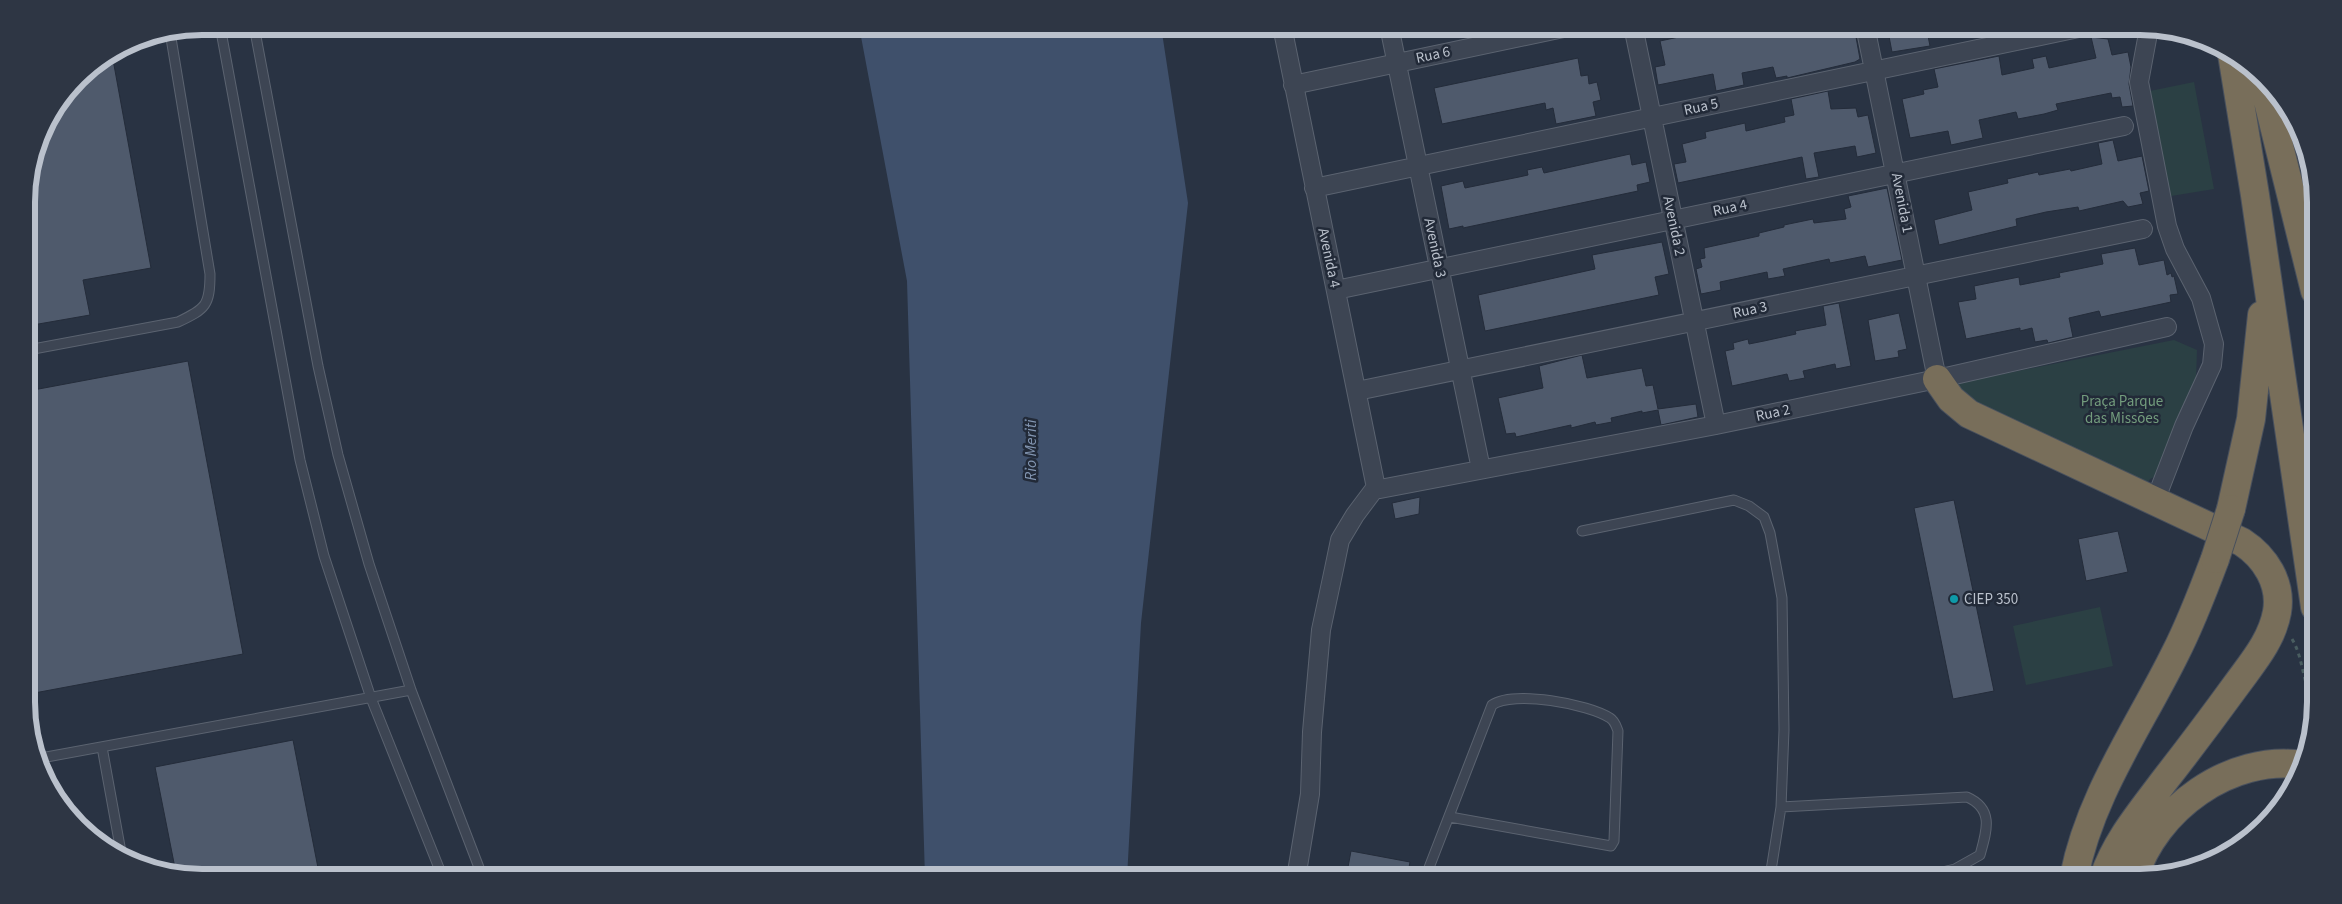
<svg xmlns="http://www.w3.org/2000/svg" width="2342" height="904" viewBox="0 0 2342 904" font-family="'Source Sans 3',sans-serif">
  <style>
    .green { fill: #2b4044 }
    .water { fill: #3f506b }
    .building { fill: #4f5a6c; stroke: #242c3a }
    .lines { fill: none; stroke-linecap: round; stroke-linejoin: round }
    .lane-casing { stroke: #5b6370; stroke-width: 11 }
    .street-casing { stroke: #5b6370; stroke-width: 20 }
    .highway-casing { stroke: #48505d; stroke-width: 30 }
    .path { stroke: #495d60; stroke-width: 3; stroke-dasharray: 4 4; stroke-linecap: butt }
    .lane { stroke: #3d4553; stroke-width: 9 }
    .street { stroke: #3d4553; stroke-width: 18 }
    .highway { stroke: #786e5a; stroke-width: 28 }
    .highway-bridge-casing { stroke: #48505d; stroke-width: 30; stroke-linecap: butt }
    .highway-bridge { stroke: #786e5a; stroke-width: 28 }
    .culture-dot { fill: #0f9aa8; stroke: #222a38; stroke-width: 2 }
    .labels { text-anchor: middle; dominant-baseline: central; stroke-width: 5; stroke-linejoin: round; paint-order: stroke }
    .street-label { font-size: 15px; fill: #bac1cc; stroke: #222a38 }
    .park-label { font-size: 15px; fill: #739c7d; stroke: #222a38 }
    .poi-label { font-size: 15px; fill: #bac1cc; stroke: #222a38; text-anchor: start }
    .water-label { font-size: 16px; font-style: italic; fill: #8396b2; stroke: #222a38 }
    .rim { fill: none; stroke: #bac1cc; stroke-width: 6 }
  </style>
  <rect width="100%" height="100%" fill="#293343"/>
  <path class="green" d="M2194,82L2214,189L2165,197L2145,92Z
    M2174,340L2197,350L2196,379L2156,476L2150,479L2145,486L1963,397L1958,385L1963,382Z
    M2100,607L2113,666L2026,685L2013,626Z"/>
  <path class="water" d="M859,26H1161L1188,203L1141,623L1127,878H925L907,281Z"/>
  <path class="building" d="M1691,26H1854L1860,59L1855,62L1787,78V76L1776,78L1773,67L1742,73L1744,85L1716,91L1713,74L1658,85L1655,67L1665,65L1660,41L1693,34Z
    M1887,26H1926L1930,46L1892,52Z
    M2091,37L2108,39L2112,55L2128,52L2131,67L2129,84L2133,106L2122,107L2120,97L2112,98L2111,93L2056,104L2058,110L2044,114L2018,119L2016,112L1979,120L1983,138L1951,145L1948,131L1910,138L1902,99L1924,94L1923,90L1938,87L1934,69L1999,56L2002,75L2034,68L2032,59L2046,56L2049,68L2096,58Z
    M112,54L151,268L83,280L90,315L27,326V190L44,124L86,70Z
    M1578,58L1581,76L1588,75L1589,84L1597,82L1601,100L1593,102L1596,116L1556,124L1553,108L1546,110L1545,103L1442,124L1434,88Z
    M1828,91L1831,109L1856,108L1858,117L1868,115L1876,153L1857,157L1855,146L1814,153L1819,177L1806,179L1802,157L1678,183L1674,164L1686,162L1682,144L1706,138L1705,132L1745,123L1746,131L1785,122L1784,117L1794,115L1791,99Z
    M2113,140L2118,161L2142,156L2149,191L2140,193L2143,204L2128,207L2123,201L2079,211L2078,207L2046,212L2016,219L2017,226L1939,245L1934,220L1972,210L1968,192L2008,183L2007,179L2038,172L2039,175L2070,169L2071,171L2102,164L2098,143Z
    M1630,154L1632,165L1646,162L1650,182L1637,185L1638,191L1463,228V226L1449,229L1441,186L1463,181L1465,188L1519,177L1528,175L1527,170L1542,167L1544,173Z
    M1887,188L1902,260L1868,267L1865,256L1830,263L1829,259L1783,269L1785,276L1768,279L1767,272L1720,282L1721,290L1701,294L1696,269L1702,267L1700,259L1705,258L1704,248L1759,236V233L1784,227V225L1813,219L1814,223L1846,219L1844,209L1851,207L1848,196Z
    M1662,242L1669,274L1655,277L1659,295L1485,331L1478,295L1595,269L1592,255Z
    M2135,248L2139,265L2164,260L2167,275L2171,273L2172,277L2174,276L2178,294L2170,295L2171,302L2101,317L2099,311L2069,318L2073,337L2048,343L2047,340L2035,342L2032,328L2020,331V328L1966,339L1958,302L1976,299L1974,286L2019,277L2020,285L2060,277L2059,273L2103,264L2101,254Z
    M1839,303L1851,366L1836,369L1835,364L1803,371L1805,378L1789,381L1787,374L1732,386L1725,351L1734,349L1733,343L1748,339L1749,344L1764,341L1796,334L1795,331L1826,325L1823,306Z
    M1899,313L1907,349L1898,351L1899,357L1875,361L1868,320Z
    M1582,355L1587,378L1642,368L1646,386L1653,385L1658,409L1696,404L1698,417L1661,425L1658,410L1642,413V411L1611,418L1612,422L1596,425L1595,422L1571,428V425L1516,437L1515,433L1506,434L1498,398L1543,388L1539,366Z
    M188,361L243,654L29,694L28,391Z
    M1420,497L1419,514L1395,519L1392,503Z
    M1954,500L1994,691L1953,699L1914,508Z
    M2118,531L2128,572L2086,581L2078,539Z
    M293,740L320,878H202L176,873L155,767Z
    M1351,851L1410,862L1407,878H1346Z"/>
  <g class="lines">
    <g class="lane-casing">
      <path id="lane" d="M220,26L300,460L324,556L371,698L443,878
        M254,26L318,366L338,455L369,564L411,690L483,878
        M28,350L178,322C206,309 210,305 210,274L170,32
        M1582,531L1734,500L1749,506L1764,517L1770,533L1782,598L1784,730L1781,807L1770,877
        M102,747L121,852
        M41,758L411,690
        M1781,807L1967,797C1994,809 1987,830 1980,855L1955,869L1921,877
        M1425,878L1492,705C1513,690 1589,704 1610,718C1615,721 1616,726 1618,731L1614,841L1611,846L1450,817"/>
    </g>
    <g class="street-casing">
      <path id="street" d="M1282,26L1375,483L1380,489L1716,425L1937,379L2167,327
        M1389,26L1481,469
        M1633,26L1716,425
        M1865,26L1937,379
        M2149,28L2139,82L2167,226L2175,249L2201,298L2214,344L2212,365L2184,426L2155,501
        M1293,85L1573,26
        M1314,188L2088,26
        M1336,290L2124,126
        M1357,391L2143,229
        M1296,878L1310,794L1312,732L1321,630L1334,569L1340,540L1355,515L1376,487"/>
    </g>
    <g class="highway-casing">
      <path id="highway" d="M2232,54L2255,195L2315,607
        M2262,77L2315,291
        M1937,379L1951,399L1969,414L2242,542C2265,557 2282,583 2277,612C2272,640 2253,662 2237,684C2213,717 2189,749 2164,781C2141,812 2116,841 2104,877
        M2231,509L2251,419L2262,315
        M2074,877C2090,795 2139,727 2175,654C2191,623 2203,591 2215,559
        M2134,877C2155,809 2230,754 2303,765"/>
    </g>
    <path class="path" d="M2127,26L2129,38
      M2292,639C2304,659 2302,684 2315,704
      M2310,695L2316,694"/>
    <use href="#lane" class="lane"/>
    <use href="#street" class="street"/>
    <use href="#highway" class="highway"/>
    <g class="highway-bridge-casing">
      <path id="highway-bridge" d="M2215,559L2231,509"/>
    </g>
    <use href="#highway-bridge" class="highway-bridge"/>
  </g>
  <circle class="culture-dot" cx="1954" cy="599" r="5"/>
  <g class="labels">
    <g class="street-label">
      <text transform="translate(1433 55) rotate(-12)">Rua 6</text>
      <text transform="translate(1701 107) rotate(-12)">Rua 5</text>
      <text transform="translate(1902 203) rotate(79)">Avenida 1</text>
      <text transform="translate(1730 208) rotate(-12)">Rua 4</text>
      <text transform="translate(1674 226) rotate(78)">Avenida 2</text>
      <text transform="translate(1435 248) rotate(78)">Avenida 3</text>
      <text transform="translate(1329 258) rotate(78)">Avenida 4</text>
      <text transform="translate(1750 310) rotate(-12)">Rua 3</text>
      <text transform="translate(1773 413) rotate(-12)">Rua 2</text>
    </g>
    <g class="park-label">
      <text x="2122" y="401">Praça Parque<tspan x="2122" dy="17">das Missões</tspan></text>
    </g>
    <g class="poi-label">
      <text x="1964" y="599">CIEP 350</text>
    </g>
    <g class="water-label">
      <text transform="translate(1031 450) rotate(-90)">Rio Meriti</text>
    </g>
  </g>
  <path d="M0 0H2342V904H0ZM202 35H2140A167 167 0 0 1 2307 202V702A167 167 0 0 1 2140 869H202A167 167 0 0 1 35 702V202A167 167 0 0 1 202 35Z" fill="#2e3644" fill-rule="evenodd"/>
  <path class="rim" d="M202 35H2140A167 167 0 0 1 2307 202V702A167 167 0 0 1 2140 869H202A167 167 0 0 1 35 702V202A167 167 0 0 1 202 35Z"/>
</svg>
